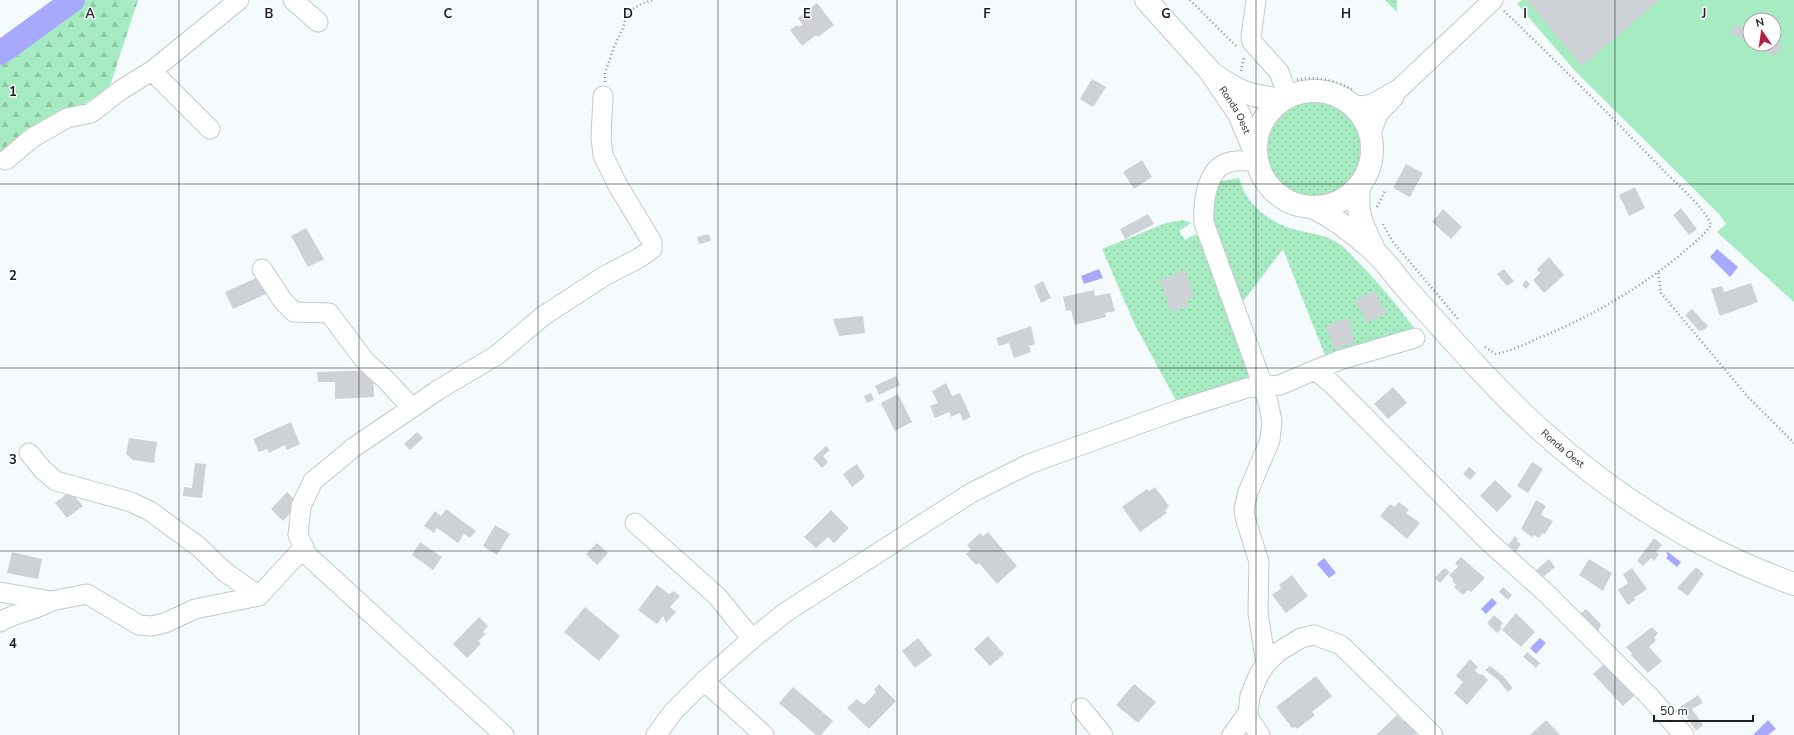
<svg xmlns="http://www.w3.org/2000/svg" width="1794" height="735" viewBox="0 0 1794 735" font-family="'Nunito Sans',sans-serif">
  <style>
    .grass { fill: url(#grass-dots) }
    .forest { fill: url(#forest-firs) }
    .pitch { fill: #a6ebc1; fill-rule: evenodd }
    .water { fill: #a6a9fe }
    .lines { fill: none; stroke-linecap: round; stroke-linejoin: round }
    .river { stroke: #a6a9fe; stroke-width: 24 }
    .building { fill: #ced2d6 }
    .minor-casing { stroke: #c3c9cb; stroke-width: 21 }
    .major-casing { stroke: #c3c9cb; stroke-width: 24 }
    .path { stroke: #8e9294; stroke-width: 2.5; stroke-dasharray: 1 3; stroke-linecap: butt }
    .minor { stroke: #fff; stroke-width: 19 }
    .major { stroke: #fff; stroke-width: 22 }
    .grid { fill: none; stroke: #1c1e1f; stroke-width: 1; stroke-opacity: 0.55 }
    .labels { text-anchor: middle; dominant-baseline: central; stroke-width: 3; stroke-linejoin: round; paint-order: stroke }
    .street-label { font-size: 10px; fill: #1c1e1f; stroke: #fff }
    .grid-label { font-size: 13px; text-anchor: middle; font-weight: bold; fill: #1c1e1f; stroke: #fff; stroke-width: 3; stroke-linejoin: round; paint-order: stroke }
  </style>
  <defs>
    <pattern id="grass-dots" width="8" height="8" patternUnits="userSpaceOnUse"><rect width="8" height="8" fill="#a6ebc1"/><path d="M2 2h.1M6 6h.1" fill="none" stroke="#8ec9a5" stroke-width="1.8" stroke-linecap="round"/></pattern>
    <pattern id="forest-firs" width="22" height="20" patternUnits="userSpaceOnUse"><rect width="22" height="20" fill="#a6ebc1"/><path d="M5 1l3.5 6h-7zM16 11l3.5 6h-7z" fill="#8ec9a5"/></pattern>
  </defs>
  <rect width="100%" height="100%" fill="#f5fbfd"/>
  <path class="grass" d="M1385,0H1397V12Z
    M1265 149a48 48 0 1 1 96 0a48 48 0 1 1-96 0Z
    M1239,178C1247,207 1272,225 1301,231C1315,234 1329,236 1341,245C1347,250 1353,257 1358,262C1380,284 1398,307 1416,330L1326,358L1283,249L1244,300L1240,302L1209,214L1215,182Z
    M1183,220L1191,223L1179,231L1185,240L1196,234L1204,246L1249,372L1247,380L1178,404L1135,325L1102,249L1166,223Z"/>
  <path class="forest" d="M59,0H138L109,89L0,155V58Z"/>
  <path class="pitch" d="M1522,0H1794V302L1717,232L1726,224L1720,215L1576,72L1517,4ZM1750,20H1774V44H1750Z"/>
  <path class="water" d="M1717,249L1738,267L1730,277L1710,257Z
    M1099,269L1103,278L1084,284L1081,276Z
    M1666,552H1668L1681,562L1677,567L1666,558L1668,556Z
    M1324,558L1336,573L1329,578L1317,564Z
    M1492,598L1497,603L1486,614L1481,609Z
    M1540,638L1546,643L1536,654L1530,648Z
    M1768,720L1776,729L1768,735H1753Z"/>
  <g class="lines">
    <path class="river" d="M0,53L73,0"/>
  </g>
  <path class="building" d="M1527,0H1656L1657,2L1582,66Z
    M817,3L834,25L818,37L816,35L802,46L790,30L797,25L799,27L803,25L798,18Z
    M1736,24L1750,31V43L1731,34Z
    M1774,42L1782,46L1776,56L1751,44H1774Z
    M1092,79L1106,87L1093,107L1080,99Z
    M1142,160L1152,177L1134,189L1123,172Z
    M1406,164L1423,173L1410,197L1393,188Z
    M1635,187L1645,208L1629,216L1619,195Z
    M1681,208L1697,229L1689,235L1673,215Z
    M1443,209L1462,227L1451,239L1432,222Z
    M1148,214L1154,224L1125,239L1120,229Z
    M306,228L324,259L308,267L291,236Z
    M709,234L711,241L699,244L697,237Z
    M1549,257L1564,275L1544,293L1533,280L1540,273L1537,270L1538,268Z
    M1504,269L1514,281L1507,286L1497,274Z
    M1185,270L1194,296L1187,299L1189,306L1171,312L1160,280Z
    M258,277L266,294L233,309L225,292Z
    M1526,280L1530,284L1526,289L1522,285Z
    M1043,281L1051,298L1041,303L1034,286Z
    M1751,283L1758,302L1720,316L1711,289L1722,286L1724,292Z
    M1094,290L1095,296L1110,293L1115,311L1105,313L1106,317L1075,325L1071,310L1066,311L1063,297Z
    M1375,291L1386,314L1367,323L1355,300Z
    M1692,309L1708,326L1705,329L1699,331L1685,315Z
    M863,316L865,333L839,336L833,319Z
    M1348,318L1355,342L1334,349L1326,325Z
    M1031,326L1035,344L1029,346L1031,352L1014,358L1009,343L999,346L996,338Z
    M373,370L374,397L335,399V382H318L317,372Z
    M896,376L900,385L879,395L875,386Z
    M946,383L952,396L960,393L971,417L963,421L960,413L951,417L949,412L935,418L930,406L938,403L932,391Z
    M1393,387L1407,403L1388,419L1374,404Z
    M871,393L874,400L867,403L864,396Z
    M898,394L912,422L895,431L881,403Z
    M291,422L300,444L287,450L285,445L269,453L267,449L259,452L253,439Z
    M417,432L423,438L410,450L404,444Z
    M129,438L157,442L154,463L133,460L126,454Z
    M826,446L830,450L823,456L828,462L822,468L813,458Z
    M1532,462L1543,469L1528,493L1517,486Z
    M195,463L206,464L202,498L183,496L184,487L192,488Z
    M857,464L865,477L852,487L843,474Z
    M1469,467L1476,473L1470,480L1463,474Z
    M1495,480L1512,496L1497,512L1480,496Z
    M1155,487L1169,506L1165,511L1167,513L1140,532L1122,507L1147,489L1149,491Z
    M70,491L83,506L67,518L55,503Z
    M287,492L299,504L283,521L271,509Z
    M1536,500L1546,506L1541,515L1553,521L1545,534L1542,533L1539,538L1534,535L1532,537L1521,529Z
    M1399,502L1409,510L1406,513L1420,523L1407,539L1380,516L1390,504L1395,507Z
    M446,509L476,531L470,538L464,534L458,543L437,528L434,533L424,526L435,511L441,516Z
    M831,510L849,528L834,543L828,537L816,548L804,537Z
    M495,525L510,534L497,555L483,546Z
    M988,532L1017,566L997,584L979,563L976,565L966,554L971,550L967,545L980,533L983,536Z
    M1515,536L1518,539L1517,541L1521,544L1516,551L1508,545Z
    M1654,538L1662,545L1656,552L1659,554L1654,561L1651,558L1643,566L1637,561Z
    M420,542L442,557L433,570L412,555Z
    M597,543L608,553L597,565L586,554Z
    M12,552L42,559L38,579L7,573Z
    M1461,557L1485,578L1471,592L1468,590L1463,595L1454,587L1456,585L1453,582V579L1449,575L1458,567L1455,563Z
    M1549,559L1555,567L1541,579L1533,573Z
    M1589,559L1612,573L1603,591L1579,575Z
    M1696,567L1704,574L1688,596L1677,588Z
    M1444,568L1450,572L1440,583L1435,578Z
    M1632,568L1647,589L1634,598L1635,600L1628,605L1618,590L1628,583L1623,574Z
    M1292,575L1308,596L1286,613L1272,595L1281,588L1279,585Z
    M657,585L669,594L674,591L680,596L670,607L676,612L666,623L663,616L657,624L638,610Z
    M1503,587L1512,595L1508,600L1499,592Z
    M585,607L620,636L599,661L564,632Z
    M1586,609L1601,624L1596,637L1577,617Z
    M1516,613L1535,632L1521,647L1502,630Z
    M1494,615L1503,623L1500,626L1502,628L1497,633L1487,623Z
    M479,617L488,626L483,632L486,634L478,641L481,644L467,658L453,644Z
    M1652,627L1658,633L1654,638L1656,640L1649,647L1662,661L1648,673L1631,655L1632,653L1626,647Z
    M988,636L1004,654L990,666L974,649Z
    M918,638L932,655L915,668L902,651Z
    M1527,652L1540,663L1536,668L1523,657Z
    M1470,659L1478,667L1475,671L1480,675L1482,674L1488,680L1467,705L1454,693L1463,682L1456,676Z
    M1605,663L1635,695L1623,706L1593,674Z
    M1490,666L1503,676L1513,688L1508,692L1498,680L1485,670Z
    M1316,676L1332,696L1312,712L1315,715L1297,729L1295,727L1292,728L1276,707Z
    M879,684L896,701L869,729L847,708L857,699L864,705L876,692L874,690Z
    M1134,684L1156,702L1138,723L1116,705Z
    M793,687L833,721L821,735H816L779,703Z
    M1698,695L1703,703L1692,709L1703,725L1696,731L1680,707Z
    M1397,715L1404,722L1407,719L1419,731L1415,735H1376Z
    M1546,720L1560,735H1530Z"/>
  <g class="lines">
    <g class="minor-casing">
      <path id="minor" d="M293,0L318,22
        M1256,0L1251,37L1252,42L1279,72L1288,96
        M153,70L160,79L210,129
        M1354,105L1366,106L1374,103L1400,88L1493,0
        M1371,133L1378,114L1394,97
        M6,160L32,138L67,118L91,113L121,90L153,70L239,0
        M1257,162C1230,158 1214,162 1207,189C1204,201 1203,211 1204,223L1258,372L1268,402L1272,421L1270,440L1248,492L1244,509L1245,517L1259,562L1258,613L1266,664
        M262,269L283,301L294,312L329,313L365,361L387,381L412,408
        M1315,370L1340,360L1415,338
        M29,453L43,470L56,481L131,502L150,511L199,547L225,572L259,596
        M635,523L717,596L752,639
        M0,592L51,601L87,594L139,625L151,626L165,623L195,609L259,596L304,547
        M0,622C16,612 35,611 51,601
        M704,681L764,735
        M1081,708L1103,735
        M504,735L306,554L298,535L301,506L313,481L353,448L438,390L497,355L543,316L606,275L639,258L652,249V242L617,184L603,155L601,138L603,96
        M656,735L673,712L704,681L752,639L786,612L971,493L1029,464L1178,410L1247,388L1280,385L1315,370L1332,384L1488,541L1547,594L1649,696L1684,735
        M1232,735L1248,713
        M1260,735L1249,719L1248,713L1250,696L1259,674L1266,664L1278,652L1301,638L1314,635L1341,645L1433,735"/>
    </g>
    <g class="major-casing">
      <g id="major">
        <path id="s1" d="M1146,0L1210,71L1239,114L1255,152"/>
        <path d="M1218,77C1240,94 1255,96 1282,100"/>
        <circle cx="1314" cy="149" r="58"/>
        <path d="M1359,186C1356,213 1361,223 1373,247"/>
        <path id="s2" d="M1313,207C1336,219 1357,235 1376,253C1387,263 1396,277 1406,288C1431,317 1457,345 1483,373C1569,466 1675,542 1794,584"/>
      </g>
    </g>
    <path class="path" d="M1190,0L1236,46
      M1241,71L1244,57
      M1297,80C1315,75 1336,81 1352,89
      M605,82V73L614,47L623,28L626,17L631,10L643,3L654,0
      M1377,207L1386,189
      M1383,224L1393,242L1458,319
      M1658,273L1661,293L1748,397L1794,443
      M1485,347L1496,354C1511,351 1525,344 1539,338C1590,317 1637,290 1680,255C1691,245 1703,237 1711,225C1706,209 1675,182 1662,169C1610,115 1557,62 1503,10"/>
    <use href="#minor" class="minor"/>
    <use href="#major" class="major"/>
  </g>
  <path class="grid" d="M179,0V735M359,0V735M538,0V735M718,0V735M897,0V735M1076,0V735M1256,0V735M1435,0V735M1615,0V735M0,184H1794M0,368H1794M0,551H1794"/>
  <g class="labels">
    <g class="street-label">
      <text stroke="none"><textPath href="#s1" startOffset="142">Ronda Oest</textPath></text>
      <text stroke="none"><textPath href="#s2" startOffset="349">Ronda Oest</textPath></text>
    </g>
  </g>
  <g class="grid-label">
    <text x="90" y="18">A</text>
    <text x="269" y="18">B</text>
    <text x="448" y="18">C</text>
    <text x="628" y="18">D</text>
    <text x="807" y="18">E</text>
    <text x="987" y="18">F</text>
    <text x="1166" y="18">G</text>
    <text x="1346" y="18">H</text>
    <text x="1525" y="18">I</text>
    <text x="1704" y="18">J</text>
    <text x="13" y="96">1</text>
    <text x="13" y="280">2</text>
    <text x="13" y="464">3</text>
    <text x="13" y="648">4</text>
  </g>
  <g transform="translate(1762 32) rotate(347)"><circle r="19" fill="#ffffff" stroke="#a4a5a5"/>
  <path d="M0-3L7 15L0 10L-7 15Z" fill="#b11e3f"/>
  <text y="-6" font-size="11" font-weight="bold" text-anchor="middle" fill="#1c1e1f">N</text>
  </g>
  <path d="M1654 715v6h99v-6" fill="none" stroke="#1c1e1f" stroke-width="2"/>
  <text x="1660" y="715" font-size="12" fill="#1c1e1f" stroke="#ffffff" stroke-width="3" paint-order="stroke">50 m</text>
</svg>
